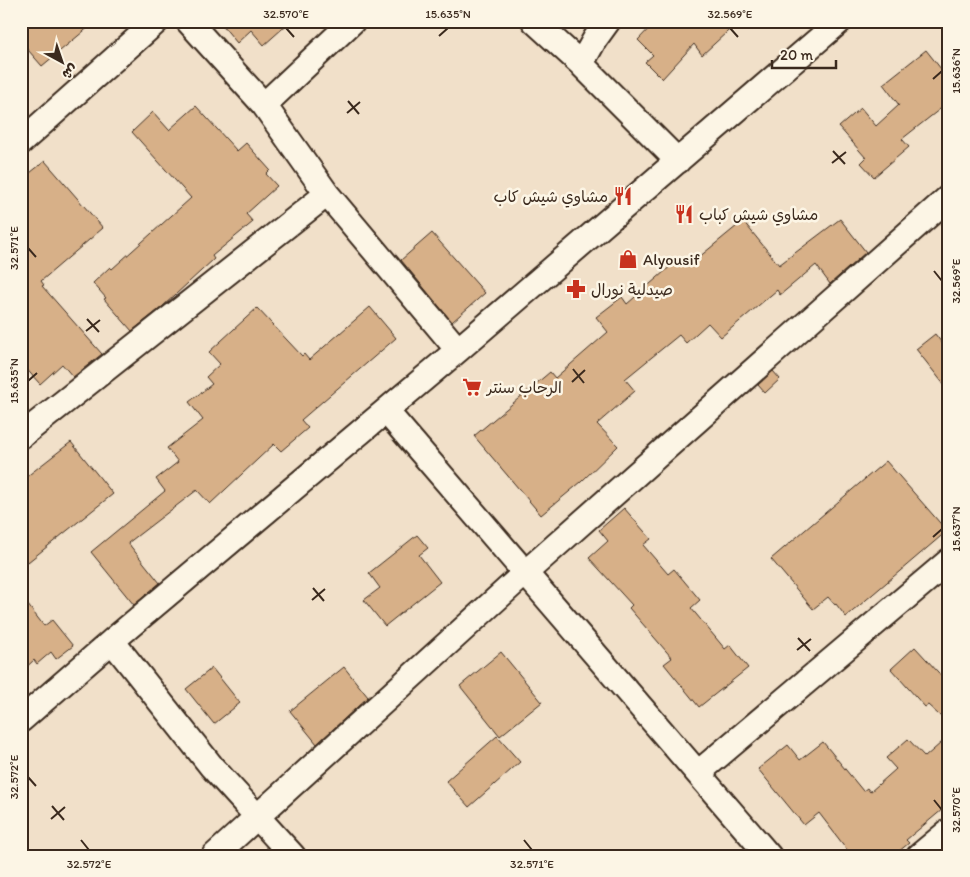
<svg xmlns="http://www.w3.org/2000/svg" width="970" height="877" viewBox="0 0 970 877" font-family="Itim,'Playpen Sans Arabic',sans-serif">
  <style>
    .building { fill: #d7b088; stroke: #3b2a1e }
    .lines { fill: none; stroke-linecap: round; stroke-linejoin: round }
    .minor-casing { stroke: #3b2a1e; stroke-width: 28 }
    .minor { stroke: #fcf5e5; stroke-width: 24 }
    .ticks { fill: none; stroke: #3b2a1e; stroke-width: 2 }
    .labels { text-anchor: middle; dominant-baseline: central; stroke-width: 5; stroke-linejoin: round; paint-order: stroke }
    .poi-label { font-size: 16px; fill: #3b2a1e; stroke: #fcf5e5; text-anchor: start }
    .neatline { fill: none; stroke: #3b2a1e; stroke-width: 2 }
    .ticks-label { font-size: 12px; text-anchor: middle; fill: #3b2a1e }
  </style>
  <rect width="100%" height="100%" fill="#f1e0c9"/>
  <filter id="ink" filterUnits="userSpaceOnUse"><feTurbulence type="fractalNoise" baseFrequency=".02" numOctaves="2"/><feDisplacementMap in="SourceGraphic" scale="10" xChannelSelector="R" yChannelSelector="G"/><feConvolveMatrix kernelMatrix="1 2 1 2 8 2 1 2 1" color-interpolation-filters="sRGB"/></filter>
  <g filter="url(#ink)">
    <path class="building" d="M21,21H96L42,66L21,42Z
      M219,21H291L264,45L251,30L237,43Z
      M656,21H739L702,55L694,44L662,79L645,62L653,55L638,40Z
      M926,50L949,79V102L902,139L909,147L874,177L861,163L866,158L839,127L861,108L876,126L899,105L883,84Z
      M196,106L237,151L246,143L270,170L266,174L277,186L246,214L253,222L212,256L214,259L162,307L132,331L104,299L106,298L93,283L110,267L112,269L191,198L132,132L153,112L169,130Z
      M45,161L103,228L41,281L44,285L42,286L102,354L73,377L62,364L40,384L21,363V180Z
      M840,219L866,252L830,284L816,265L780,295L777,290L721,337L708,323L686,343L679,335L625,379L635,391L597,424L618,446L581,482L541,515L474,436L550,372L555,378L608,332L596,317L622,297L627,304L680,258L687,267L743,221L779,265Z
      M432,233L485,293L452,322L401,260Z
      M370,307L396,338L301,420L308,428L281,451L274,444L210,504L197,490L128,543L160,583L134,605L91,552L165,491L156,479L178,462L167,448L203,420L189,402L212,384L206,377L220,364L209,352L257,308L302,356L304,354L309,360Z
      M935,334L949,352V391L916,349Z
      M773,371L780,379L765,393L758,385Z
      M71,442L113,494L28,562L21,553V481Z
      M886,461L947,531L846,617L836,604L835,605L828,597L813,609L771,559Z
      M624,508L651,539L643,545L668,574L674,569L700,600L691,608L725,649L730,645L748,668L699,707L664,664L672,658L629,608L632,605L589,558L608,541L599,530Z
      M417,535L428,548L419,555L440,582L385,626L364,600L380,588L369,573Z
      M21,596L44,626L52,620L73,646L56,659L51,652L37,664L34,660L21,672Z
      M915,647L949,684V724L928,705L925,707L891,669Z
      M501,652L542,702L500,736L460,686Z
      M344,667L368,697L317,744L290,711Z
      M212,668L240,703L214,724L186,689Z
      M497,736L520,762L469,807L446,781Z
      M949,736V804L906,840L909,843L893,856H852L819,813L804,825L758,769L788,745L800,760L823,742L863,791L867,788L870,792L896,769L886,758L908,739L925,757Z"/>
    <g class="lines">
      <g class="minor-casing">
        <path id="minor" d="M188,21L264,105L327,194L458,350
          M534,21L581,64
          M608,21L595,39L581,64L678,161
          M264,105L353,21
          M21,142L157,21
          M386,411L769,856
          M21,436L327,194
          M112,641L212,767L293,856
          M21,720L112,641L458,350L840,21
          M698,773L949,561
          M214,856L525,573L949,197
          M919,856L949,831"/>
      </g>
      <use href="#minor" class="minor"/>
    </g>
  </g>
  <path class="ticks" d="M286,28L294,37M730,28L738,37M439,36L448,28M933,79L942,71M348,101L359,114M347,113L360,102M833,151L845,164M832,163L846,152M28,248L36,257M934,271L942,281M87,319L99,332M86,331L100,320M573,369L584,383M28,381L37,373M572,382L585,370M933,537L942,529M313,588L324,601M312,600L325,589M798,638L810,651M797,650L811,639M28,777L36,786M934,800L942,810M52,806L64,820M51,819L65,807M81,840L89,850M524,840L532,850"/>
  <defs>
    <g id="restaurant-bare" transform="scale(1.5)"><path d="M-5-6h1v4h1v-4h1v4h1v-4h1v5L-1.5 .5V6h-2V.5L-5-1ZM5-6V6H3V1.5H1.5Q1.5-4 5-6Z" fill="#c8321e" stroke="#fcf5e5" stroke-width="2.5" paint-order="stroke"/></g>
    <g id="shop-bare" transform="scale(1.5)"><path d="M-5-2.5h2.3a2.7 3.5 0 0 1 5.4 0H5L5.5 6h-11ZM-1.5-2.5h3a1.5 2.3 0 0 0-3 0Z" fill="#c8321e" stroke="#fcf5e5" stroke-width="2.5" paint-order="stroke"/></g>
    <g id="pharmacy-bare" transform="scale(1.5)"><path d="M-2-6h4v4h4v4h-4v4h-4v-4h-4v-4h4Z" fill="#c8321e" stroke="#fcf5e5" stroke-width="2.5" paint-order="stroke"/></g>
    <g id="supermarket-bare" transform="scale(1.5)"><path d="M-6-5.5h2.5l.6 2H6L4.5 2H-2.5L-4.4-4H-6ZM-1.5 3.2a1.3 1.3 0 1 0 .1 0ZM3 3.2a1.3 1.3 0 1 0 .1 0Z" fill="#c8321e" stroke="#fcf5e5" stroke-width="2.5" paint-order="stroke"/></g>
  </defs>
  <g fill-rule="evenodd">
    <use href="#restaurant-bare" x="623" y="196"/>
    <use href="#restaurant-bare" x="684" y="214"/>
    <use href="#shop-bare" x="628" y="259"/>
    <use href="#pharmacy-bare" x="576" y="289"/>
    <use href="#supermarket-bare" x="472" y="387"/>
  </g>
  <g class="labels">
    <g class="poi-label">
      <text x="608" y="196" text-anchor="end">مشاوي شيش كاب</text>
      <text x="699" y="214">مشاوي شيش كباب</text>
      <text x="643" y="259">Alyousif</text>
      <text x="591" y="289">صيدلية نورال</text>
      <text x="487" y="387">الرحاب سنتر</text>
    </g>
  </g>
  <rect width="970" height="877" fill="none" stroke="#fcf5e5" stroke-width="55"/>
  <g transform="translate(62 62) rotate(140)" stroke="#fcf5e5" stroke-width="4" paint-order="stroke">
  <path d="M0-4L9 19L0 12L-9 19Z" fill="#3b2a1e"/>
  <text y="-8" font-size="14" font-weight="bold" text-anchor="middle" fill="#3b2a1e">ش</text>
  </g>
  <path d="M772 60v8h64v-8" fill="none" stroke="#3b2a1e" stroke-width="2.5"/>
  <text x="780" y="60" font-size="15" fill="#3b2a1e" stroke="#fcf5e5" stroke-width="4" paint-order="stroke">20 m</text>
  <rect x="28" y="28" width="914" height="822" class="neatline"/>
  <g class="ticks-label">
    <text x="286" y="18">32.570°E</text>
    <text x="448" y="18">15.635°N</text>
    <text x="730" y="18">32.569°E</text>
    <text transform="translate(956 71) rotate(-90)" y="4">15.636°N</text>
    <text transform="translate(14 248) rotate(-90)" y="4">32.571°E</text>
    <text transform="translate(956 281) rotate(-90)" y="4">32.569°E</text>
    <text transform="translate(14 381) rotate(-90)" y="4">15.635°N</text>
    <text transform="translate(956 529) rotate(-90)" y="4">15.637°N</text>
    <text transform="translate(14 777) rotate(-90)" y="4">32.572°E</text>
    <text transform="translate(956 810) rotate(-90)" y="4">32.570°E</text>
    <text x="89" y="868">32.572°E</text>
    <text x="532" y="868">32.571°E</text>
  </g>
</svg>
